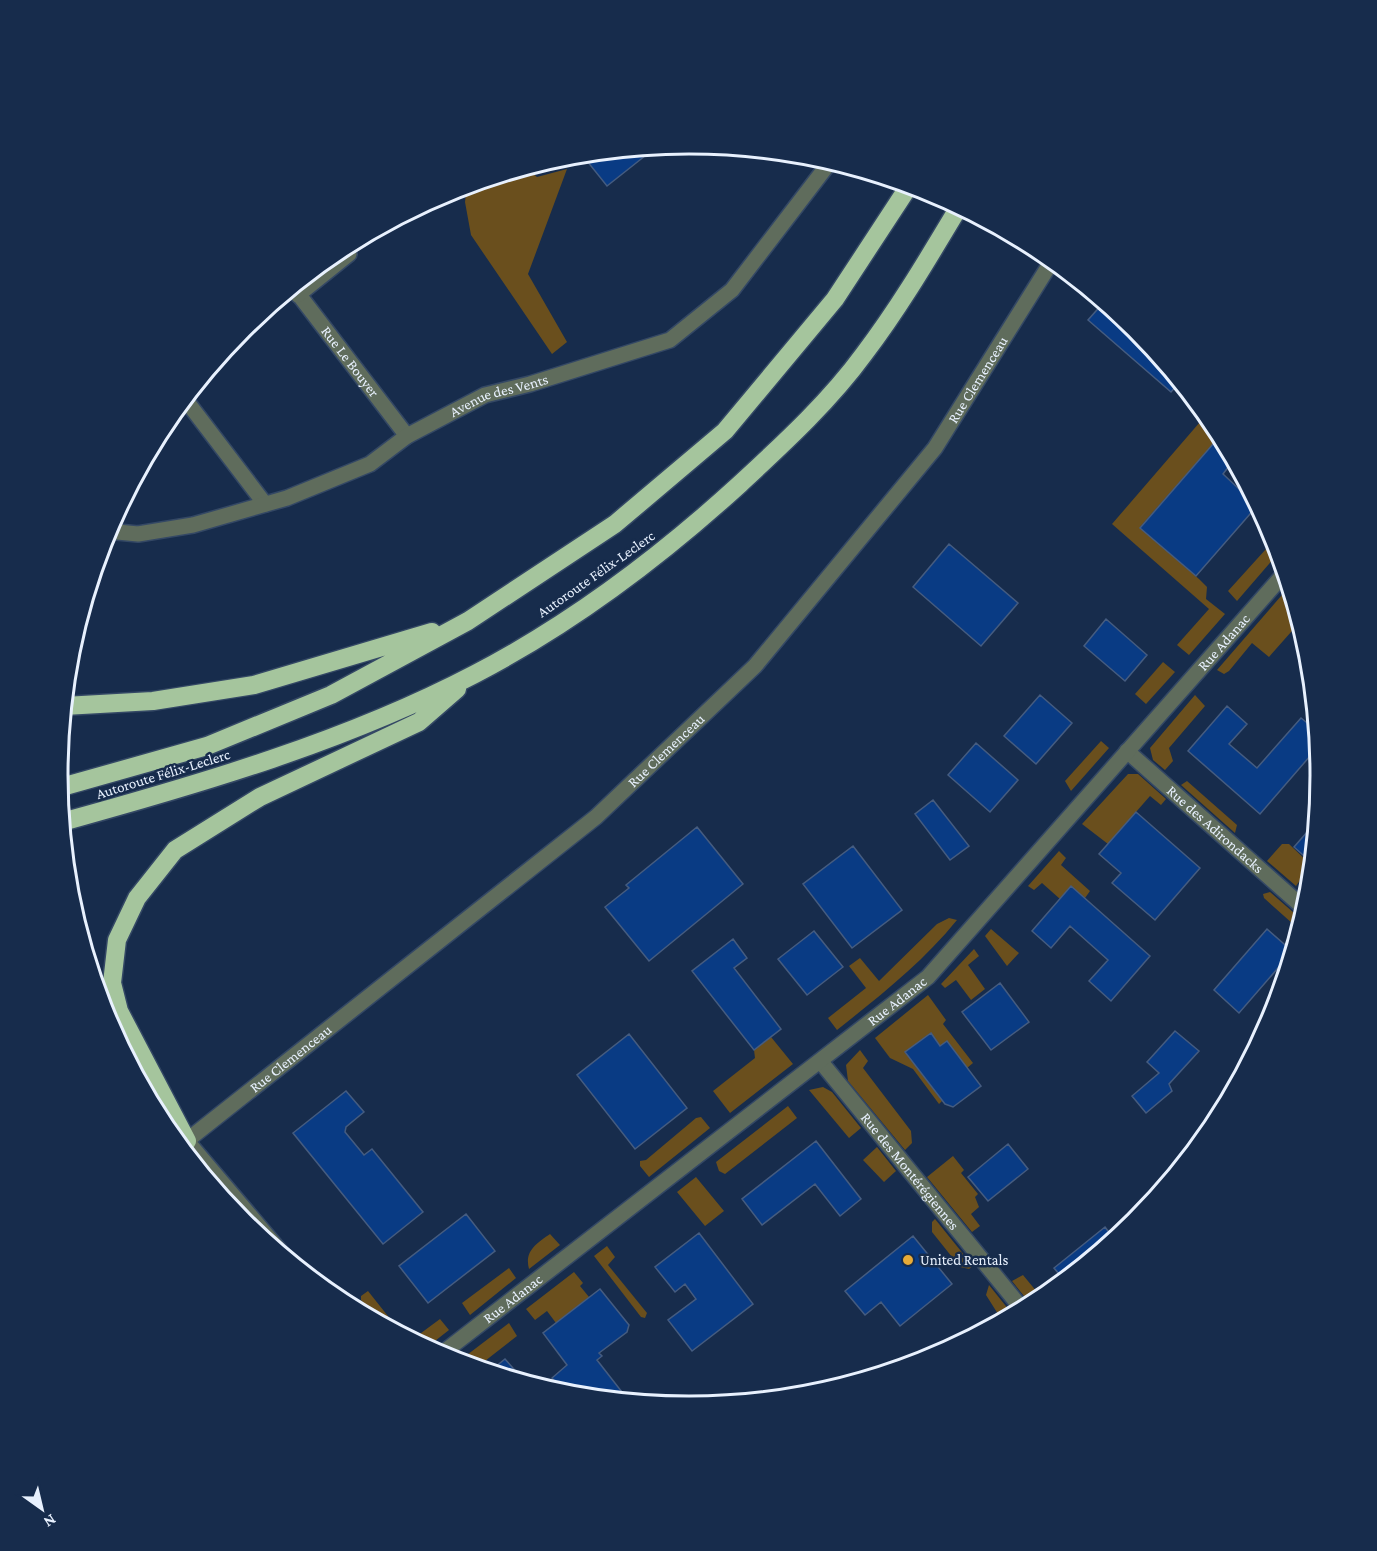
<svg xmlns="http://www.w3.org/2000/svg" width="1377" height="1551" viewBox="0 0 1377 1551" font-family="'Crimson Pro',serif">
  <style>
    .green { fill: #6a4f1d }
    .building { fill: #093b84; stroke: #455c80; stroke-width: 1.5 }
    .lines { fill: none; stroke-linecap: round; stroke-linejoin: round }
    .minor-casing { stroke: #344865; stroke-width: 18 }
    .highway-casing { stroke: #344865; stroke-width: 21 }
    .minor { stroke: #5f6c5c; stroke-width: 15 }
    .highway { stroke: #a5c59d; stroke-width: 18 }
    .poi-dot { fill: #e8ab37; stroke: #172c4c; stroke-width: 2 }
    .labels { text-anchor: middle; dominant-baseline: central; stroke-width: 5; stroke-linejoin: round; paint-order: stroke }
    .street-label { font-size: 15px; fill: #e8f1fe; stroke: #172c4c }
    .poi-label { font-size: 15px; fill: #e8f1fe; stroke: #172c4c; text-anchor: start }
    .rim { fill: none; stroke: #e8f1fe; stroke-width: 3 }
  </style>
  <rect width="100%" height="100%" fill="#172c4c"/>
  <path class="green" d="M526,168L537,177L567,169L528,274L567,342L552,354L471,235L465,202L467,186Z
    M1206,415L1220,436L1140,527L1199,579L1207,587L1206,599L1225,614L1189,655L1177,645L1209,609L1112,524Z
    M1266,549L1275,557L1237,601L1228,591Z
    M1288,588L1299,623L1269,657L1252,643L1229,671L1224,674L1217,670Z
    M1163,662L1175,672L1146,704L1135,694Z
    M1195,695L1205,706L1169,748L1173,761L1165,770L1153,760L1150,748Z
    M1101,741L1109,748L1071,791L1065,781Z
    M1128,774H1138L1166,799L1161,805L1150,796L1108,844L1082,824Z
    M1187,781L1237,825L1235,833L1181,785Z
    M1282,844H1289L1311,865L1296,886L1267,861Z
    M1059,851L1066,858L1061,865L1090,891L1085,898L1071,886L1060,899L1042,883L1034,890L1028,886Z
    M1270,892L1302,920L1300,925L1293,924L1264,898L1263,894Z
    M949,918L957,920C922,963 881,995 837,1030L828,1018L866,988L849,966L860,958L879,981L937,924Z
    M991,929L1019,953L1007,966L985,936Z
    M974,949L979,956L968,965L985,989L971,1000L956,980L945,988L941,984Z
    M928,995L946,1020L943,1024L973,1063L967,1068L947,1041L940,1046L931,1033L905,1052L942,1101L939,1104L913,1069L890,1058L875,1038Z
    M771,1037L793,1064L730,1113L713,1091L755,1058L754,1050Z
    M860,1050L868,1061L863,1068L911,1131L912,1143L905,1150L848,1081L846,1065Z
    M823,1087L832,1092L861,1128L849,1138L809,1090Z
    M788,1106L797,1118L725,1174L719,1171L716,1162Z
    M701,1117L710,1128L649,1177L640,1166V1161L646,1160L696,1118Z
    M877,1147L896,1171L884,1182L863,1160Z
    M953,1156L964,1170L961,1173L978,1194L975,1197L979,1207L971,1214L980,1226L972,1232L927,1177Z
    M696,1177L724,1211L705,1226L677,1192Z
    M935,1219L973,1266L969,1269L960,1267L932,1232V1222Z
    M550,1234L560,1245L529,1269C524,1251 537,1243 550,1234Z
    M607,1246L615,1257L608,1265L647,1313L645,1318L641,1317L594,1256Z
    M509,1268L516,1278L470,1315L462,1303Z
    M574,1272L583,1283L580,1286L589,1297L556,1323L547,1311L535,1320L526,1309Z
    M1023,1275L1042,1298L1031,1305L1012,1281Z
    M989,1285L1013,1315L998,1323V1314L986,1295Z
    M368,1291L403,1335L411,1329L417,1336L440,1319L449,1330L426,1348L382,1324L361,1300V1296Z
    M509,1323L517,1336L476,1368L459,1361Z"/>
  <path class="building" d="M655,148L607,186L583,156L584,154Z
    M1103,303L1135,329L1179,383L1171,392L1088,320Z
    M1220,436L1233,461L1223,474L1257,506L1196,576L1140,528Z
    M949,544L1018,603L981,646L913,587Z
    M1106,619L1147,655L1125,681L1084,646Z
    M1040,695L1072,723L1036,764L1004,736Z
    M1227,706L1247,724L1229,744L1257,768L1301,718L1316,730L1317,748L1260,814L1188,751Z
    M976,743L1018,780L990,812L948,775Z
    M933,800L969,846L950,860L915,814Z
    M1136,812L1200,868L1155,920L1112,883L1121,873L1099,854Z
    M1315,823L1311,862L1294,847Z
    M697,827L743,884L649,961L605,907L629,888L626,885Z
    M853,846L902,910L852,948L803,884Z
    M1071,886L1150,956L1111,1001L1089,981L1108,960L1070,926L1051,948L1032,931Z
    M1267,929L1292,951L1291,953L1239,1013L1214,990Z
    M814,931L843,967L807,995L778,959Z
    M733,939L747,958L734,968L781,1029L754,1050L692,971Z
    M1000,983L1029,1022L991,1050L962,1012Z
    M1175,1031L1199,1051L1169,1084L1172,1091L1146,1113L1132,1096L1159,1073L1147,1062Z
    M931,1033L940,1046L947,1041L981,1086L953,1107L945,1104L905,1052Z
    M629,1034L687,1108L635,1149L577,1075Z
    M346,1091L364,1112L346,1127L345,1132L364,1155L372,1149L423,1212L383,1244L293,1133Z
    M816,1141L861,1199L840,1216L815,1184L762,1225L742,1199Z
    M1008,1144L1028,1169L988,1201L968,1177Z
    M466,1214L495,1251L428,1303L399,1266Z
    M1105,1227L1114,1239L1064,1280L1054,1268Z
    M699,1233L753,1304L692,1351L668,1320L696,1299L685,1284L675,1292L655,1267Z
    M913,1236L952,1284L900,1326L881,1302L865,1315L845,1291Z
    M600,1289L629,1325L627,1332L599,1353L602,1356L597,1360L629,1401L565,1395L552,1378L567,1365L543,1333Z
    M505,1359L526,1383L489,1372Z"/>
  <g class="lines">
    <g class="minor-casing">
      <g id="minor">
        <path id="s1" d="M293,287L407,436"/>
        <path d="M298,295L349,254"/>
        <path d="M185,399L265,504"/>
        <path id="s2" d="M107,531L138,534L193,525L287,498L370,464L407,436L485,395L530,384L670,340L732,290L830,162"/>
        <path id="s3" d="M1127,751L1305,909"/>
        <path id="s4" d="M821,1062L1023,1310"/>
        <path d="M187,1141L286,1258"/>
        <path id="s5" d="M180,1146L596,817L755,666L935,448L1052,261"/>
        <path id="s6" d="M440,1355L928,977L1284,574"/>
      </g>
    </g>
    <g class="highway-casing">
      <path id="highway" d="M64,706L153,701L254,685L432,632
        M58,788L207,746L331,695L468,621L615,524L725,431L835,299L909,186
        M62,822C200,784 347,741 475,674C571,624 660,557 740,484C783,444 829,402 864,354C899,308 929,257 959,207
        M147,1095L170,1121
        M187,1141L119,1011L112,983L117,940L137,898L175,850L260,797L419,722L457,689"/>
    </g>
    <use href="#minor" class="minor"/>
    <use href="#highway" class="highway"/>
  </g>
  <circle class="poi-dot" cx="908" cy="1260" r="6"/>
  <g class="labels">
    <g class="street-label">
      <text stroke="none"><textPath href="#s1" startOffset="94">Rue Le Bouyer</textPath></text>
      <text stroke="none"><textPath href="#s5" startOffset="1113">Rue Clemenceau</textPath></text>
      <text stroke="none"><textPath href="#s2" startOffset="422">Avenue des Vents</textPath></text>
      <text transform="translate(596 574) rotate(-35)">Autoroute Félix-Leclerc</text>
      <text stroke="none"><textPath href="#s6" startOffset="1064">Rue Adanac</textPath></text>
      <text stroke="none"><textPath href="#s5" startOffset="627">Rue Clemenceau</textPath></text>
      <text transform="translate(163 774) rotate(-17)">Autoroute Félix-Leclerc</text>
      <text stroke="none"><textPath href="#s3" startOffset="118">Rue des Adirondacks</textPath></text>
      <text stroke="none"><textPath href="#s6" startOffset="578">Rue Adanac</textPath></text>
      <text stroke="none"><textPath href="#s5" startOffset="141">Rue Clemenceau</textPath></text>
      <text stroke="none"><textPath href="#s4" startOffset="141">Rue des Montérégiennes</textPath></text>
      <text stroke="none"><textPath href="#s6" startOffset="92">Rue Adanac</textPath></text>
    </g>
    <g class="poi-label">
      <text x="920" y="1260">United Rentals</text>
    </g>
  </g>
  <path d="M0 0H1377V1551H0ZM68 775a621 621 0 1 1 1242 0a621 621 0 1 1-1242 0Z" fill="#172c4c" fill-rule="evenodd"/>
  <path class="rim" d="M68 775a621 621 0 1 1 1242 0a621 621 0 1 1-1242 0Z"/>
  <g transform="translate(42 1509) rotate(146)" stroke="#172c4c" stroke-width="4.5" paint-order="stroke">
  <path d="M0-4.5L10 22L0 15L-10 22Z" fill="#e8f1fe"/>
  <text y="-9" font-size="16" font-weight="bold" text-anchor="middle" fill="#e8f1fe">N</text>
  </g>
</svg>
